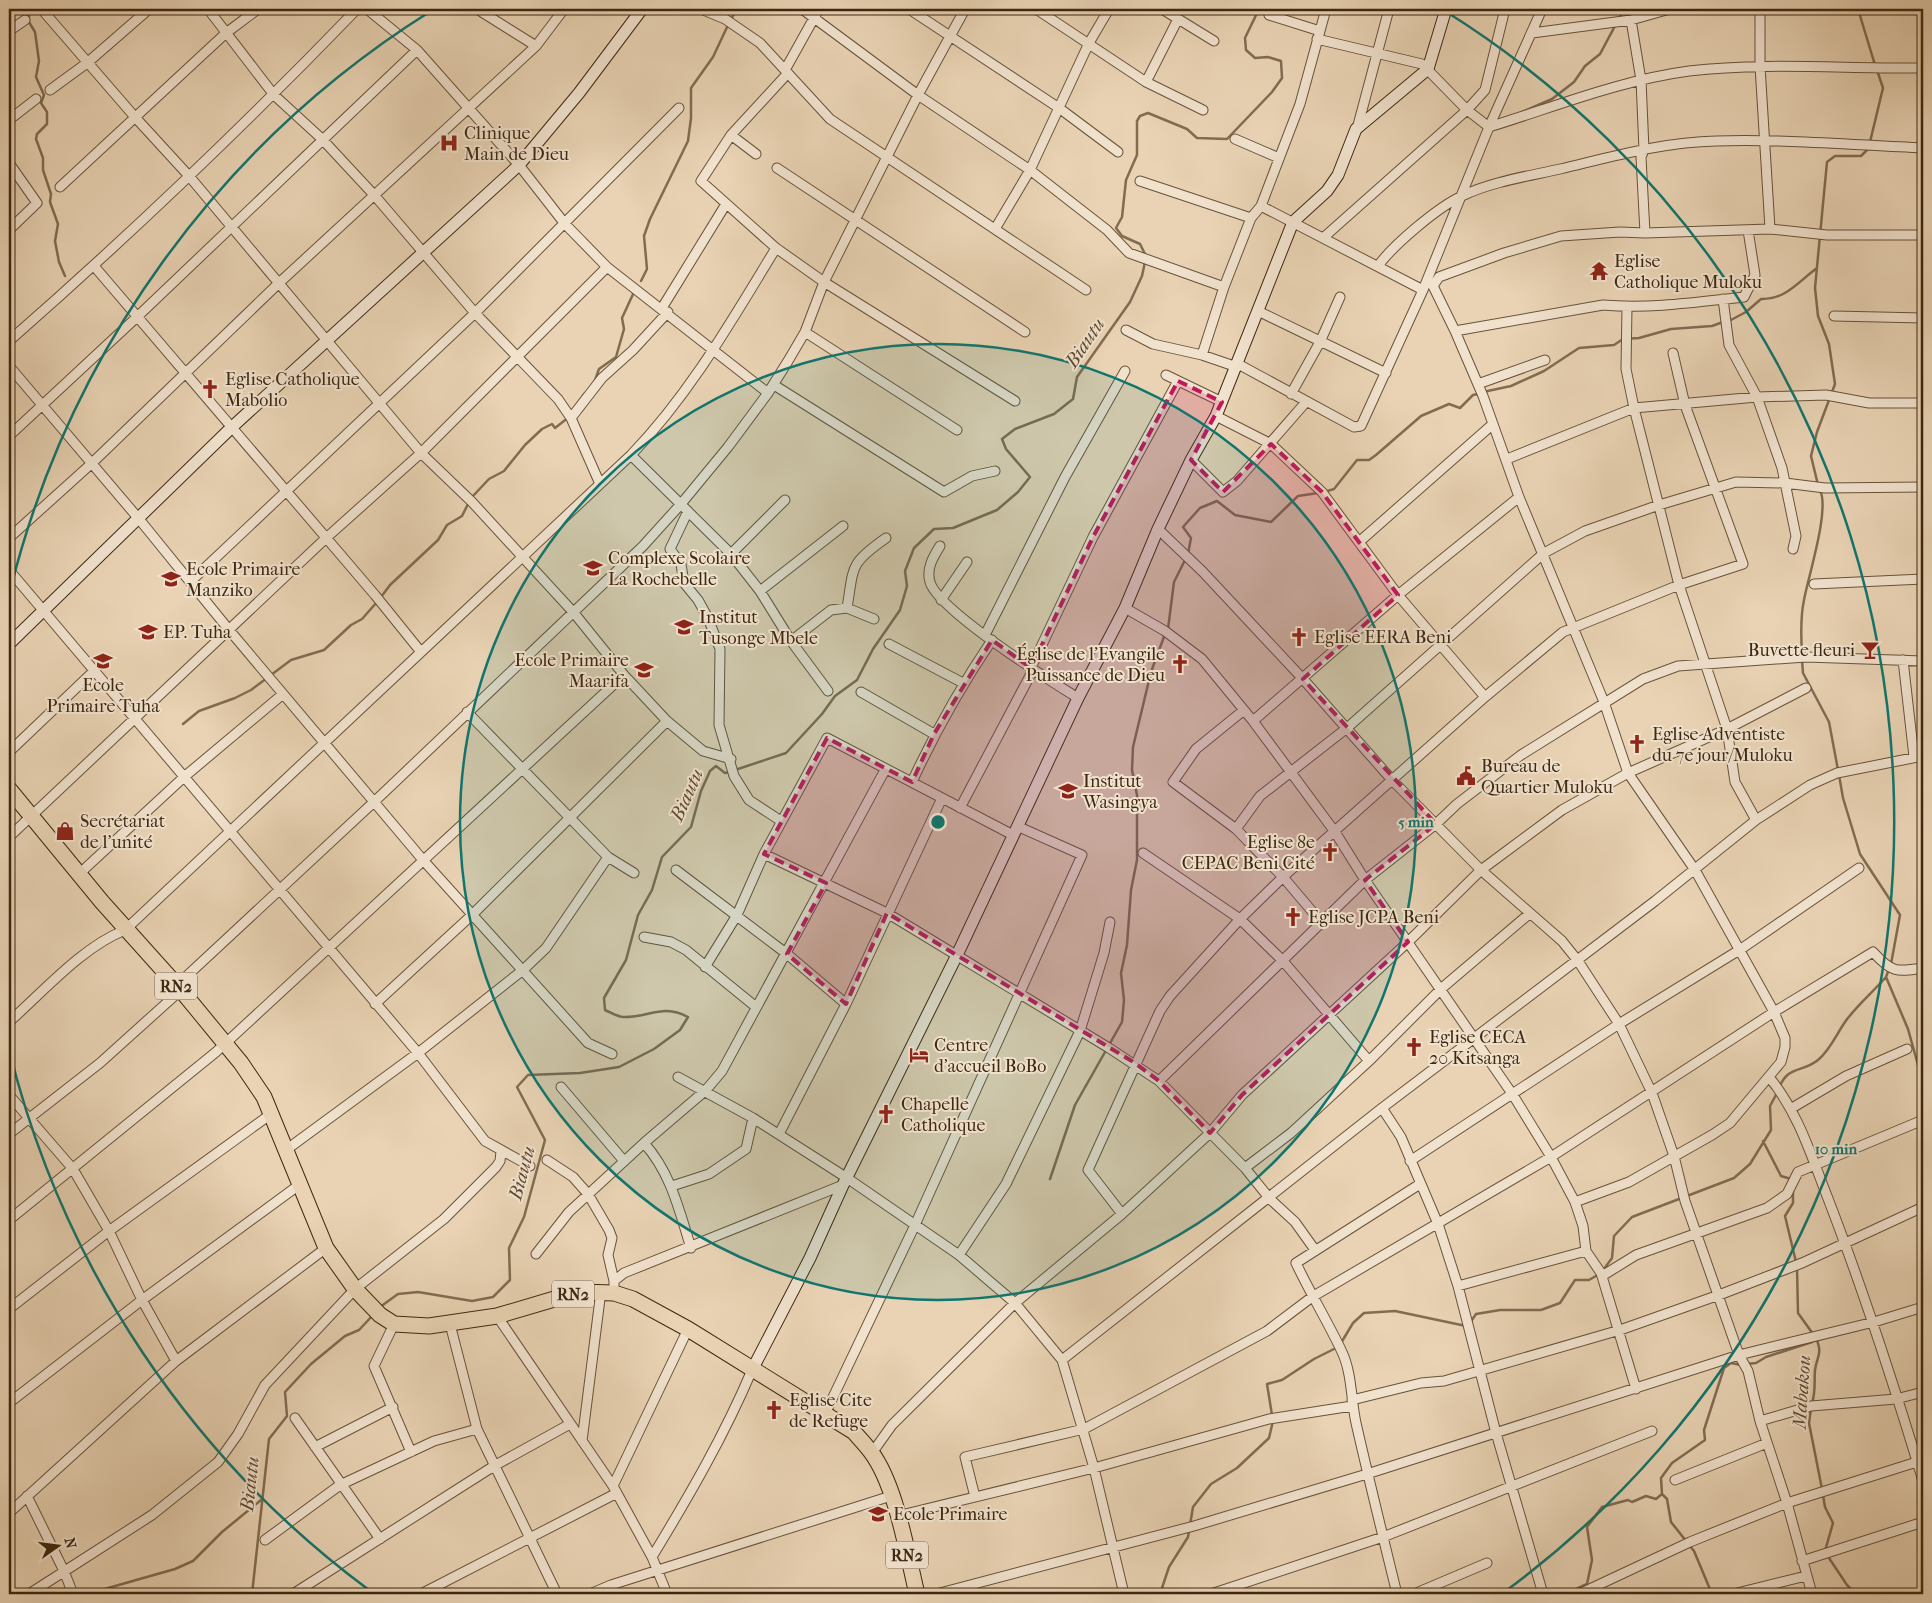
<svg xmlns="http://www.w3.org/2000/svg" width="1932" height="1603" viewBox="0 0 1932 1603" font-family="'IM FELL French Canon',serif">
  <style>
    .lines { fill: none; stroke-linecap: round; stroke-linejoin: round }
    .stream { stroke: #816c52; stroke-width: 2.5 }
    .street-casing { stroke: #68533a; stroke-width: 11 }
    .secondary-casing { stroke: #3d2811; stroke-width: 13 }
    .highway-casing { stroke: #3d2811; stroke-width: 17 }
    .street { stroke: #f1e2ce; stroke-width: 9 }
    .secondary { stroke: #f1e2ce; stroke-width: 11 }
    .highway { stroke: #e9d3b4; stroke-width: 15 }
    .marked { fill: #c2185b; fill-opacity: 0.2; stroke: #c2185b; stroke-width: 4; stroke-dasharray: 10 6; stroke-linejoin: round }
    .ring { fill: none; stroke: #0f766e; stroke-width: 2.5 }
    .labels { text-anchor: middle; dominant-baseline: central; stroke-width: 4; stroke-linejoin: round; paint-order: stroke }
    .shield { fill: #f1e2ce; stroke: #73604a; stroke-width: 1 }
    .shield-label { font-size: 16px; font-weight: bold; fill: #3d2811 }
    .poi-label { font-size: 18px; fill: #3d2811; stroke: #f1e2ce; text-anchor: start }
    .water-label { font-size: 19px; font-style: italic; fill: #5f4a31; stroke: #f1e2ce }
    .centre { fill: #0f766e; stroke: #f1e2ce; stroke-width: 2.5 }
    .ring-label { font-size: 15px; text-anchor: middle; font-weight: bold; fill: #0f766e; stroke: #f1e2ce; stroke-width: 4; stroke-linejoin: round; paint-order: stroke }
  </style>
  <rect width="100%" height="100%" fill="#e9d3b4"/>
  <filter id="stains"><feTurbulence type="fractalNoise" baseFrequency=".004" numOctaves="4"/><feColorMatrix values="0 0 0 0 .2 0 0 0 0 .09 0 0 0 0 .02 0 0 0 .5 -.17"/></filter>
  <radialGradient id="worn" r=".72"><stop offset=".6" stop-color="#630" stop-opacity="0"/><stop offset="1" stop-color="#630" stop-opacity=".3"/></radialGradient>
  <g class="lines">
    <path class="stream" d="M29,9V22L35,32L39,61L36,77L44,95L41,103L47,112V124L37,134L36,139L43,158V170L51,194L50,202L58,224L55,241L59,262L65,276
      M1858,9L1875,65
      M731,20L736,9
      M1522,112L1552,99L1574,82L1585,66L1600,54L1624,9
      M1870,142L1883,88L1877,70
      M1146,256L1140,244L1122,236L1116,228L1122,217L1126,180L1137,155V121L1140,116L1148,113L1187,129L1197,138L1227,139L1272,92L1282,78L1281,61L1268,57L1255,58L1246,50L1245,38L1259,9
      M641,281L647,269L644,236L650,219L688,141L691,118V88L713,57L728,25
      M1729,321L1746,312L1761,299C1785,300 1798,282 1817,268
      M594,383L599,369L616,357L624,329L622,318L634,292
      M1483,392L1511,386L1544,371L1579,348L1614,345L1623,339L1639,338L1671,329L1712,326L1723,322
      M574,408L585,393
      M1818,485L1811,456L1817,432L1835,384L1829,344L1818,316L1815,288L1827,162L1835,156H1861L1869,148
      M1324,492L1334,489L1357,460H1369L1376,455L1421,416L1449,404L1460,408L1473,395L1478,394
      M472,497L489,479L504,471L525,445L542,429L552,424L555,428L569,417
      M1188,554L1191,538L1183,527L1200,508L1217,501L1235,515L1271,522L1298,496L1318,493
      M381,597L390,585L438,540L447,525L462,516L469,502
      M1168,629L1174,582L1186,558
      M1802,654C1801,637 1800,618 1804,600C1808,577 1830,510 1820,490
      M1802,660L1803,673L1829,722L1838,770
      M271,675L291,660L324,650L351,625L362,619L377,602
      M183,724L199,711L235,698L251,690L267,678
      M735,770L786,753L822,714L835,696L857,680L873,649L900,610L907,586L905,571L914,548L934,529L953,528L997,510L1018,492L1030,477L1006,449L1002,439L1015,429L1054,414L1073,399L1077,377L1130,302L1142,276L1145,262
      M1839,775L1843,798L1860,854L1900,915L1891,964
      M1886,977L1908,1029L1923,1083
      M1779,1088C1788,1065 1802,1073 1818,1060C1830,1050 1836,1035 1845,1022C1856,1006 1873,992 1886,977L1889,969
      M1763,1141L1781,1176L1791,1179
      M1050,1179L1075,1105L1122,1022L1124,1000L1121,973L1127,945L1131,890L1137,860V795L1132,770L1133,747L1151,672L1165,634
      M1793,1187V1203L1785,1216L1796,1262
      M1797,1267L1798,1313L1813,1334
      M380,1307L398,1294L418,1292L472,1301L493,1297L510,1280L509,1248L524,1217L545,1140L517,1087L528,1075L580,1073L619,1067L654,1049L680,1030L688,1017C662,1003 649,1018 623,1017C618,1017 610,1012 605,1010L604,998L626,960L638,915L652,890L662,857L691,827L701,791L710,771L716,766L725,773L730,772
      M1470,1323L1476,1314L1500,1310H1541L1560,1303L1575,1280H1589L1601,1273L1612,1258L1614,1236L1632,1217L1734,1178L1750,1164L1771,1130L1770,1106L1777,1093
      M1341,1343L1353,1323L1364,1313L1395,1311L1466,1326
      M1746,1364L1756,1363L1766,1357L1812,1342
      M1812,1403C1816,1391 1814,1382 1815,1370C1817,1356 1823,1354 1816,1338
      M1811,1408L1809,1423L1822,1489
      M1272,1415L1267,1384L1282,1380L1314,1359L1338,1347
      M1823,1495L1825,1507L1833,1523L1825,1551
      M1190,1525L1193,1507L1211,1484L1237,1468L1269,1438L1273,1421
      M1827,1555L1847,1585L1856,1594
      M87,1594L175,1569L193,1561L222,1532L261,1500
      M252,1594L269,1439L287,1416L285,1392L311,1364L345,1336L359,1330L373,1315
      M1160,1594L1169,1567L1188,1537L1189,1531
      M1565,1594L1587,1584L1592,1560L1587,1527L1602,1507L1628,1500L1632,1502L1646,1496L1656,1499L1662,1494
      M1712,1594L1694,1551L1671,1522L1667,1499L1662,1494L1661,1478L1672,1463L1705,1440L1704,1430L1724,1368L1731,1363L1741,1365"/>
    <g class="street-casing">
      <path id="street" d="M48,9L44,12L134,116L189,176L421,453L472,502L574,613L624,675L667,721L703,751L731,759
        M208,9L274,95L322,139L375,196L475,313L558,399L571,418L600,484
        M367,9L417,50L519,165L565,224L607,267L768,393
        M477,9L536,46
        M701,9L725,19L760,43L830,119L1086,290
        M802,9L918,95L1030,170L1107,230L1129,253L1224,287
        M909,9L1059,108L1118,152
        M1036,9L1146,82L1203,110
        M1162,9L1214,41
        M1760,9V66L1770,229
        M1269,15L1320,31
        M1631,20L1641,80L1644,150L1641,157L1645,233
        M9,31L25,20
        M1532,33L1631,20L1670,9
        M1317,39L1422,64L1467,110L1489,127
        M785,70L819,9
        M788,73L731,135L701,181L776,248L824,282L1015,401
        M1146,82L1178,19
        M50,90L87,63L149,9
        M9,120L36,99
        M1489,127C1554,107 1621,80 1689,71C1766,62 1845,69 1923,68
        M1357,129L1389,9
        M731,135L756,154
        M1235,139L1279,158
        M9,163L37,203L9,230
        M777,168L1025,332
        M1140,181L1251,218L1261,206L1423,290
        M60,187L226,33L258,9
        M1261,206L1300,104L1326,9
        M995,229L1030,170L1089,43L1109,9
        M1323,238L1467,110L1485,90L1505,9
        M94,266L375,595L421,652
        M1378,266C1393,245 1438,207 1462,196C1490,182 1529,176 1560,169C1611,157 1663,142 1716,141C1785,139 1854,145 1923,148
        M1433,286L1455,331L1483,396L1519,497L1604,702L1628,773L1695,870L1774,1012L1785,1038V1047L1781,1062L1730,1123L1712,1135L1629,1182L1575,1202
        M1433,286L1439,277L1504,253L1561,236L1620,232L1645,233L1770,229L1827,235H1923
        M1723,299L1729,345L1757,397L1782,468L1796,536L1793,549
        M1627,307L1626,369L1634,408L1679,585L1727,729L1735,782L1756,820
        M662,308L726,204
        M1258,311L1386,373
        M1834,316L1923,318
        M1126,330L1153,344L1202,355L1237,367
        M1455,331L1603,305C1650,309 1697,302 1744,297L1755,275L1748,230
        M805,332L957,430
        M9,341C130,235 246,124 357,9
        M1202,355L1224,287L1251,218
        M1238,364L1354,427L1361,426L1423,290L1489,127L1542,9
        M9,366L139,519L230,631L423,860L588,1043L612,1054
        M1166,375L1222,402
        M1478,384L1545,360
        M774,385L944,492L972,476L995,471
        M1291,394L1320,342L1340,297
        M1216,416L1271,444L1322,492L1398,595L1485,697
        M571,418L602,378L633,350L668,312
        M9,436L137,317L417,50
        M631,455L731,554L760,591L791,641L828,691
        M1507,459L1634,408L1757,397L1826,395L1869,403H1923
        M1191,460L1223,492L1237,481L1306,402
        M688,511L670,549L681,564L684,583L698,600L708,618L720,649L719,725L734,776L749,800L781,821
        M1158,529L1203,572L1303,679L1392,780L1481,870L1562,941L1578,961L1619,1024L1652,1093L1674,1156L1685,1201L1739,1355L1748,1371L1760,1421L1787,1503L1812,1594
        M9,538L91,464L279,283L536,46L564,9
        M1359,542L1493,424
        M940,546C933,557 926,569 930,582C938,610 1049,680 1078,698
        M731,554L785,500
        M9,570L418,1053L485,1141L530,1166
        M190,582L475,313L679,108
        M1814,584L1923,579
        M760,591L843,526
        M941,600L967,562
        M847,608C854,566 849,564 886,538
        M1125,608L1165,631L1202,659L1253,721L1335,832L1365,880L1513,1095L1551,1157L1575,1202L1583,1226L1586,1251L1601,1273L1636,1389
        M985,635L1065,477L1125,371
        M791,641L831,610L847,608L874,619
        M889,644L963,683
        M1903,660L1914,757
        M1031,668L1093,537L1178,381
        M861,692L934,734
        M1244,710L1196,749L1173,782L1236,829L1283,877L1322,923
        M467,712L608,857L634,873
        M1253,721L1398,595L1519,497
        M9,752L95,670
        M912,782C935,732 961,686 992,640
        M960,808L1033,670
        M1236,829L1260,796L1347,728L1544,553L1585,531L1659,505L1736,482L1785,483L1825,488L1923,487
        M9,837L325,539L421,453L607,267
        M1143,853L1240,919L1283,961L1369,1061
        M764,854L887,913L1109,1048L1159,1081L1245,1168L1270,1199L1295,1222L1315,1250
        M676,870L787,954L846,1004
        M79,874L184,777L283,694
        M644,937L671,942L686,950L756,1007
        M705,967L737,915L764,854L827,738L1013,835
        M176,986L375,801L643,546L681,504L728,447L768,393L788,361L805,332L824,282L918,95L965,9
        M375,1004L473,914L667,721
        M9,1022C43,992 82,947 125,930L631,455C690,394 732,320 776,248
        M678,1077L753,1118L847,1178L959,1255L1015,1303L1062,1360L1094,1468L1124,1594
        M1769,1077C1798,1112 1811,1155 1827,1196C1863,1289 1894,1385 1923,1481
        M1159,1081L1365,880L1436,824L1457,804L1521,755L1643,679L1678,666L1806,657L1923,661
        M561,1087L624,1161
        M9,1095L73,1169L109,1231L142,1300L176,1361
        M1382,1108L1401,1137L1438,1224L1458,1286L1496,1433L1543,1594
        M1792,1108L1846,1076L1907,1049
        M9,1134L100,1063L181,990
        M779,1134L846,1004L942,798
        M644,1143C671,1173 679,1210 691,1248
        M286,1150L418,1053L523,970L546,948L608,857
        M547,1160L573,1177L588,1194L609,1230L612,1238L608,1255L614,1281
        M1410,1161L1619,1024L1741,949L1859,868
        M1245,1168L1291,1133L1369,1061L1442,988L1529,914
        M672,1186L709,1174L746,1149L753,1118
        M1122,1214L1088,1170L1160,1011L1170,996L1240,919L1283,877L1485,697L1563,632L1679,585L1743,564L1685,405L1673,353
        M9,1220L216,1052L624,675
        M536,1254L569,1212L644,1143L706,1090L722,1071L885,770
        M959,1255L1006,1184L1080,1031L1104,953L1110,922
        M1602,1276L1636,1255L1767,1208L1787,1194L1798,1172L1923,1120
        M1458,1286L1586,1251
        M614,1293V1281L624,1273L843,1185
        M9,1309L109,1231L271,1114
        M497,1316L613,1486L652,1557L667,1594
        M394,1324L374,1366L411,1452
        M450,1324L477,1429L557,1594
        M1062,1360L1382,1108L1655,901L1756,820L1810,785L1837,773L1923,756
        M1352,1400L1421,1383L1444,1381L1620,1330L1719,1295L1802,1263L1923,1207
        M9,1403L142,1300L299,1185
        M825,1414L915,1225L1082,855L1017,826
        M295,1418L380,1539
        M1760,1421L1811,1406L1896,1399L1923,1392
        M582,1441L601,1291
        M315,1447L393,1407
        M872,1453L892,1425L1015,1303L1122,1214L1210,1133L1242,1095L1408,942L1481,870L1562,810L1628,773L1727,729L1806,688
        M1675,1480L1767,1443
        M613,1486L688,1329
        M27,1496L64,1571L73,1594
        M975,1497L965,1457L1084,1429L1267,1331L1312,1297L1551,1157L1774,1012L1873,952C1892,973 1896,972 1923,968
        M9,1513L176,1361L326,1248
        M897,1516L1094,1468L1269,1419L1352,1406
        M265,1540L340,1485L434,1441L477,1429
        M652,1557C689,1496 724,1436 752,1370
        M1802,1561L1923,1522
        M29,1594L152,1515L218,1462L238,1434L265,1385L355,1289L444,1219L496,1167L500,1161L501,1151
        M293,1594L494,1466L570,1424
        M421,1594L617,1493
        M590,1594L611,1585L891,1496
        M936,1594L1194,1526L1367,1474L1739,1355L1874,1322L1923,1307
        M1211,1594L1383,1537L1652,1431
        M1397,1594C1383,1537 1369,1480 1356,1423C1351,1400 1352,1373 1342,1352C1328,1322 1310,1293 1296,1263L1420,1184
        M1414,1594L1487,1563
        M1579,1594L1690,1542L1787,1503L1923,1460
        M1733,1594L1806,1576
        M1916,1594L1923,1592"/>
    </g>
    <g class="secondary-casing">
      <path id="secondary" d="M9,644L231,428L519,165L579,93L642,9
        M752,1370L810,1258L843,1185L957,955L1078,698L1125,608L1158,529L1191,460L1216,416L1293,222L1327,191L1338,175L1356,129L1428,69L1446,9"/>
    </g>
    <g class="highway-casing">
      <path id="highway" d="M9,789L102,902L181,990L241,1063L264,1097L326,1248L355,1289L380,1315L394,1324L429,1326L497,1316L578,1292L614,1293L633,1299L688,1329L854,1432C859,1438 866,1445 871,1452C896,1485 907,1553 917,1594"/>
    </g>
    <use href="#street" class="street"/>
    <use href="#secondary" class="secondary"/>
    <use href="#highway" class="highway"/>
  </g>
  <path class="marked" d="M1178,381L1222,402L1191,460L1223,492L1271,444L1322,492L1398,595L1303,679L1436,824L1365,880L1408,942L1242,1095L1210,1133L1159,1081L1135,1063L887,913L846,1004L787,954L826,883L764,854L827,738L912,782L934,734L992,640L1031,668L1093,537Z"/>
  <circle cx="938" cy="822" r="478" fill="#0f766e" fill-opacity=".12"/>
  <g class="ring">
    <circle cx="938" cy="822" r="478"/>
    <path d="M369 1590A956 956 0 0 1 10 1053M10 591A956 956 0 0 1 431 11M1445 11A956 956 0 0 1 1507 1590"/>
  </g>
  <defs>
    <g id="hospital-bare" transform="scale(1.5)"><path d="M-5-5h3v3.5h4V-5h3V5h-3V1.5h-4V5h-3Z" fill="#8f2418" stroke="#f1e2ce" stroke-width="2.5" paint-order="stroke"/></g>
    <g id="temple-bare" transform="scale(1.5)"><path d="M0-6L5-2H3V0L6.5 2.5H4V6H1.5V3h-3V6H-4V2.5H-6.5L-3 0V-2H-5Z" fill="#8f2418" stroke="#f1e2ce" stroke-width="2.5" paint-order="stroke"/></g>
    <g id="church-bare" transform="scale(1.5)"><path d="M-1.2-6h2.4v3.5h3.3v2.4h-3.3V6h-2.4V-.1h-3.3v-2.4h3.3Z" fill="#8f2418" stroke="#f1e2ce" stroke-width="2.5" paint-order="stroke"/></g>
    <g id="school-bare" transform="scale(1.5)"><path d="M0-5L7-2L0 1L-7-2ZM-4 1L0 2.5L4 1V4Q0 6-4 4Z" fill="#8f2418" stroke="#f1e2ce" stroke-width="2.5" paint-order="stroke"/></g>
    <g id="bar-bare" transform="scale(1.5)"><path d="M-6-5H6L.8 .8V4.5H3.5V6h-7V4.5H-.8V.8Z" fill="#8f2418" stroke="#f1e2ce" stroke-width="2.5" paint-order="stroke"/></g>
    <g id="civic-bare" transform="scale(1.5)"><path d="M-.6-6.5H3V-4.5H.6V-3L4-1V1h2V6H-6V1h2V-1L-.6-3ZM-1.2 2.5V6h2.4V2.5Z" fill="#8f2418" stroke="#f1e2ce" stroke-width="2.5" paint-order="stroke"/></g>
    <g id="shop-bare" transform="scale(1.5)"><path d="M-5-2.5h2.3a2.7 3.5 0 0 1 5.4 0H5L5.5 6h-11ZM-1.5-2.5h3a1.5 2.3 0 0 0-3 0Z" fill="#8f2418" stroke="#f1e2ce" stroke-width="2.5" paint-order="stroke"/></g>
    <g id="hotel-bare" transform="scale(1.5)"><path d="M-6-4.5h1.5V1H6V5H4.5V3h-9V5H-6ZM-4 0a1.8 1.8 0 1 1 3.6 0ZM.5 0V-2.5h3Q6-2.5 6 0Z" fill="#8f2418" stroke="#f1e2ce" stroke-width="2.5" paint-order="stroke"/></g>
  </defs>
  <g fill-rule="evenodd">
    <use href="#hospital-bare" x="449" y="143"/>
    <use href="#temple-bare" x="1599" y="271"/>
    <use href="#church-bare" x="210" y="389"/>
    <use href="#school-bare" x="593" y="568"/>
    <use href="#school-bare" x="171" y="579"/>
    <use href="#school-bare" x="684" y="627"/>
    <use href="#school-bare" x="148" y="632"/>
    <use href="#church-bare" x="1299" y="637"/>
    <use href="#bar-bare" x="1870" y="650"/>
    <use href="#school-bare" x="103" y="661"/>
    <use href="#church-bare" x="1180" y="664"/>
    <use href="#school-bare" x="644" y="670"/>
    <use href="#church-bare" x="1637" y="744"/>
    <use href="#civic-bare" x="1466" y="776"/>
    <use href="#school-bare" x="1068" y="791"/>
    <use href="#shop-bare" x="65" y="831"/>
    <use href="#church-bare" x="1330" y="852"/>
    <use href="#church-bare" x="1293" y="917"/>
    <use href="#church-bare" x="1414" y="1047"/>
    <use href="#hotel-bare" x="919" y="1055"/>
    <use href="#church-bare" x="886" y="1114"/>
    <use href="#church-bare" x="774" y="1410"/>
    <use href="#school-bare" x="878" y="1514"/>
  </g>
  <g class="labels">
    <g class="shield">
      <rect x="155" y="972.5" width="42" height="27" rx="4"/>
      <rect x="552" y="1280.5" width="42" height="27" rx="4"/>
      <rect x="886" y="1541.5" width="42" height="27" rx="4"/>
    </g>
    <g class="shield-label">
      <text x="176" y="986">RN2</text>
      <text x="573" y="1294">RN2</text>
      <text x="907" y="1555">RN2</text>
    </g>
    <g class="poi-label">
      <text x="464" y="133">Clinique<tspan x="464" dy="21">Main de Dieu</tspan></text>
      <text x="1614" y="261">Eglise<tspan x="1614" dy="21">Catholique Muloku</tspan></text>
      <text x="225" y="379">Eglise Catholique<tspan x="225" dy="21">Mabolio</tspan></text>
      <text x="608" y="558">Complexe Scolaire<tspan x="608" dy="21">La Rochebelle</tspan></text>
      <text x="186" y="569">Ecole Primaire<tspan x="186" dy="21">Manziko</tspan></text>
      <text x="699" y="617">Institut<tspan x="699" dy="21">Tusonge Mbele</tspan></text>
      <text x="163" y="632">EP. Tuha</text>
      <text x="1314" y="637">Eglise EERA Beni</text>
      <text x="1855" y="650" text-anchor="end">Buvette fleuri</text>
      <text x="1165" y="654" text-anchor="end">Église de l'Evangile<tspan x="1165" dy="21">Puissance de Dieu</tspan></text>
      <text x="629" y="660" text-anchor="end">Ecole Primaire<tspan x="629" dy="21">Maarifa</tspan></text>
      <text x="103" y="685" text-anchor="middle">Ecole<tspan x="103" dy="21">Primaire Tuha</tspan></text>
      <text x="1652" y="734">Eglise Adventiste<tspan x="1652" dy="21">du 7e jour/Muloku</tspan></text>
      <text x="1481" y="766">Bureau de<tspan x="1481" dy="21">Quartier Muloku</tspan></text>
      <text x="1083" y="781">Institut<tspan x="1083" dy="21">Wasingya</tspan></text>
      <text x="80" y="821">Secrétariat<tspan x="80" dy="21">de l'unité</tspan></text>
      <text x="1315" y="842" text-anchor="end">Eglise 8e<tspan x="1315" dy="21">CEPAC Beni Cité</tspan></text>
      <text x="1308" y="917">Eglise JCPA Beni</text>
      <text x="1429" y="1037">Eglise CECA<tspan x="1429" dy="21">20 Kitsanga</tspan></text>
      <text x="934" y="1045">Centre<tspan x="934" dy="21">d'accueil BoBo</tspan></text>
      <text x="901" y="1104">Chapelle<tspan x="901" dy="21">Catholique</tspan></text>
      <text x="789" y="1400">Eglise Cite<tspan x="789" dy="21">de Refuge</tspan></text>
      <text x="893" y="1514">Ecole Primaire</text>
    </g>
    <g class="water-label">
      <text transform="translate(1085 343) rotate(-56)">Biautu</text>
      <text transform="translate(687 795) rotate(-66)">Biautu</text>
      <text transform="translate(522 1173) rotate(-75)">Biautu</text>
      <text transform="translate(1802 1392) rotate(-86)">Mabakou</text>
      <text transform="translate(250 1484) rotate(-84)">Biautu</text>
    </g>
  </g>
  <circle cx="938" cy="822" r="8" class="centre"/>
  <g class="ring-label">
    <text x="1416" y="827">5 min</text>
    <text x="1836" y="1154">10 min</text>
  </g>
  <rect width="1932" height="1603" fill="none" stroke="#e9d3b4" stroke-width="30"/>
  <rect x="10" y="10" width="1912" height="1583" fill="none" stroke="#3d2811" stroke-width="2.5"/>
  <rect x="15" y="15" width="1902" height="1573" fill="none" stroke="#3d2811"/>
  <g transform="translate(58 1546) rotate(76)" stroke="#f1e2ce" stroke-width="4" paint-order="stroke">
  <path d="M0-4L9 19L0 12L-9 19Z" fill="#3d2811"/>
  <text y="-8" font-size="14" font-weight="bold" text-anchor="middle" fill="#3d2811">N</text>
  </g>
  <rect width="100%" height="100%" filter="url(#stains)"/>
  <rect width="100%" height="100%" fill="url(#worn)"/>
</svg>
